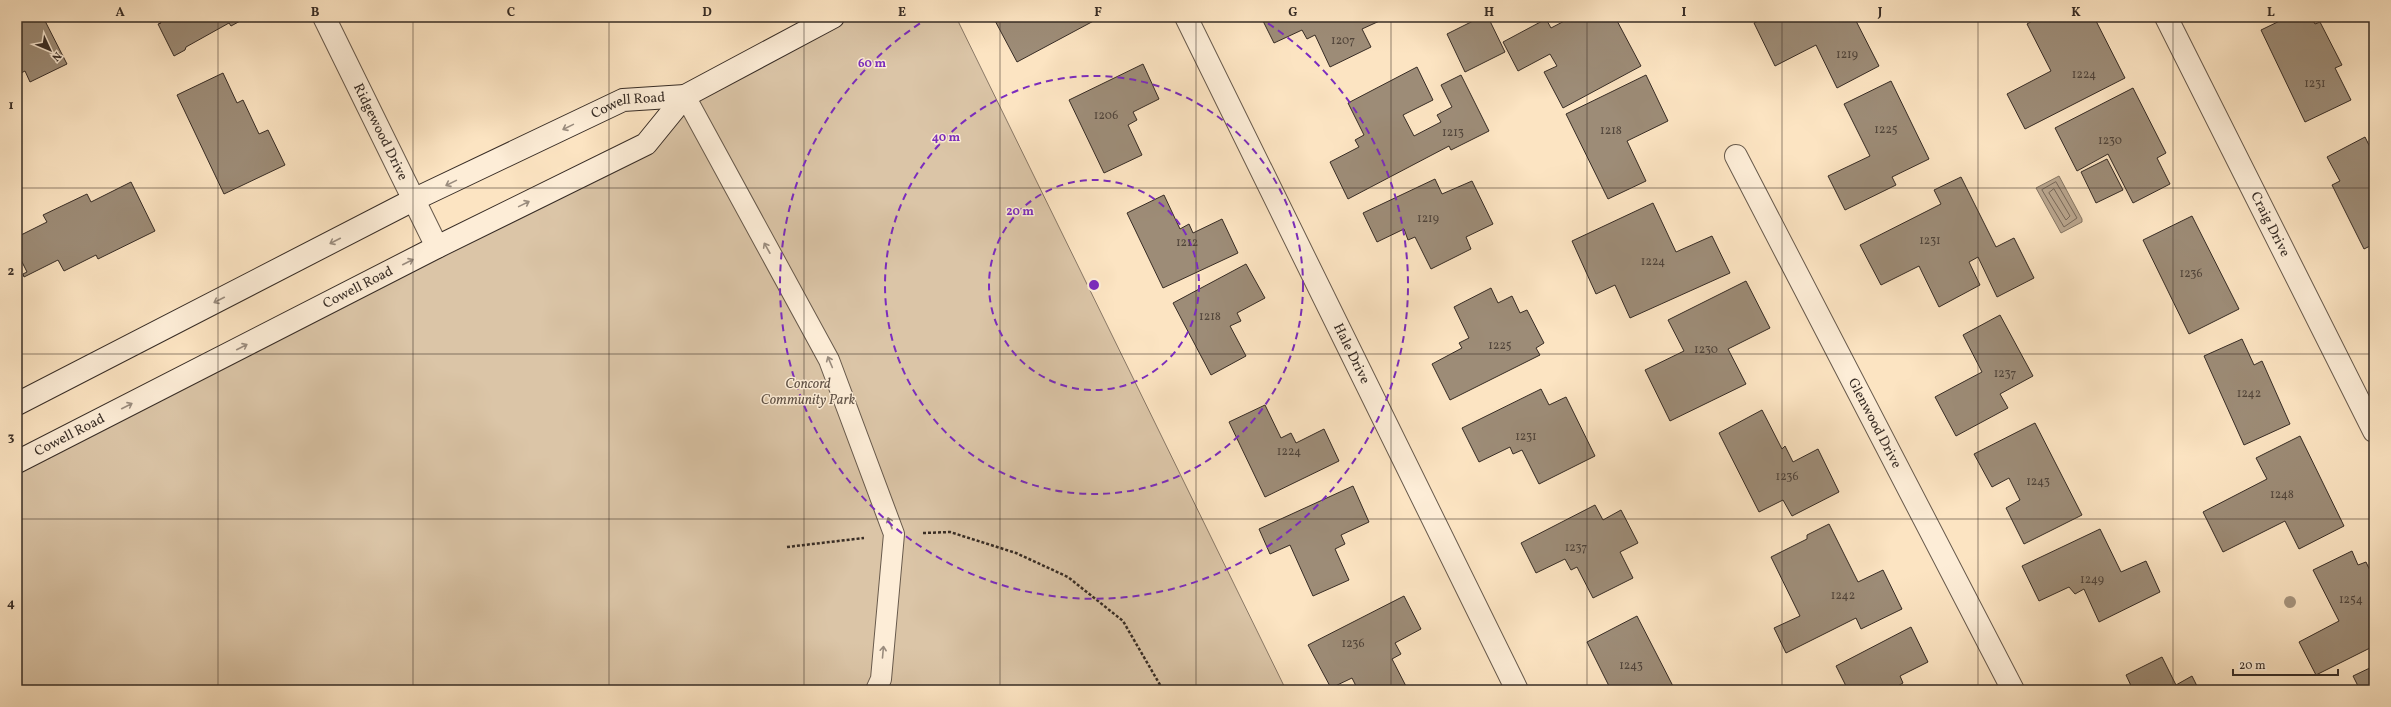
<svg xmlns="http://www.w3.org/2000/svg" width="2391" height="707" viewBox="0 0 2391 707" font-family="Vollkorn,serif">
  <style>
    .green { fill: #dbc5a7; stroke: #897866 }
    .water { fill: #b9a58d; stroke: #857563 }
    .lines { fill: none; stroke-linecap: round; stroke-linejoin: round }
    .shore { stroke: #786859; stroke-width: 1 }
    .building { fill: #9d8c77; stroke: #372c25 }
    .lane-casing { stroke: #685a4c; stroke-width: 22 }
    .street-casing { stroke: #685a4c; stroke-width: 24 }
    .secondary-casing { stroke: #372c25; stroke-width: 24 }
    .path { stroke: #372c25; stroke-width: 2.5; stroke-dasharray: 3 2; stroke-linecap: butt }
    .lane { stroke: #fdedd7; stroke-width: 20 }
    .street { stroke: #fdedd7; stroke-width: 22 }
    .secondary { stroke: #fdedd7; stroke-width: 22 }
    .tree { fill: #a6947e }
    .oneway { stroke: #9a8c7e }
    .grid { fill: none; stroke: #372c25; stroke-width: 1; stroke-opacity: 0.55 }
    .ring { fill: none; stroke: #7b2cbf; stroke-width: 2; stroke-dasharray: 7 5 }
    .labels { text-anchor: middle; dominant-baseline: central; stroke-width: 3; stroke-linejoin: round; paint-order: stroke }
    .number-label { font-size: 12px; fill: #50443a }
    .street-label { font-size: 14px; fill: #372c25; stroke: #fdedd7 }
    .park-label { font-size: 14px; font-style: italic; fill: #605246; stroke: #fdedd7 }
    .centre { fill: #7b2cbf; stroke: #fdedd7; stroke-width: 2 }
    .ring-label { font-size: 12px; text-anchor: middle; font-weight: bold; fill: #7b2cbf; stroke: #fdedd7; stroke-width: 3; stroke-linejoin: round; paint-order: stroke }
    .neatline { fill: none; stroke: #372c25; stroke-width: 1.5 }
    .grid-label { font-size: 13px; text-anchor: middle; font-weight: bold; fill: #372c25 }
  </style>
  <rect width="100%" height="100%" fill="#fce4c2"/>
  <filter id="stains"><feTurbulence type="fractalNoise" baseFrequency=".005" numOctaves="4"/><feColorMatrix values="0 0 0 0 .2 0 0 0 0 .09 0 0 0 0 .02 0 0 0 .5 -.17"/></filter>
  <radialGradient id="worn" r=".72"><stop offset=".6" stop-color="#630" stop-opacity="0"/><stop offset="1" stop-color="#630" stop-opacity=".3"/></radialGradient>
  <path class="green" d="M833,17H956L1286,690H17V462L646,145L685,96Z"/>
  <path class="water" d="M2059,176L2082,219V222L2061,233L2036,188Z"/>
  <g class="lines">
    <path class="shore" d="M2056,182L2077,218L2064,227L2042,190Z
      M2054,189L2070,216L2066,220L2049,193Z"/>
  </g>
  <path class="building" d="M17,17H43L67,64L30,82L25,71L17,75Z
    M158,17H240L242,20L231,26L229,23L186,47L185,50L174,56L158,24L161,23Z
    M993,17H1101L1017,62Z
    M1261,17H1385L1386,18L1362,29L1371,47L1330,67L1315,35L1307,39L1302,30L1274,43Z
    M1481,17H1488L1505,52L1465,72L1447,34Z
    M1572,17H1615L1641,66L1563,108L1544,72L1557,66L1550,54L1518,71L1503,42L1546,19L1551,28Z
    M1766,17H1854L1879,66L1837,88L1816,45L1775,66L1754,23Z
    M2039,17H2094L2125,78L2025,129L2007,94L2051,71L2027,24Z
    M2288,17H2311L2315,24L2320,22L2342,65L2335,68L2351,100L2305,122L2261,30Z
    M1143,64L1159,99L1133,112L1137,120L1128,125L1142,155L1104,173L1069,100Z
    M1417,67L1433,100L1403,115L1414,136L1441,122L1437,115L1452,107L1441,85L1461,75L1489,131L1451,150L1449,146L1348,199L1330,162L1359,147L1355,140L1364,135L1348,103Z
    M223,73L237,103L243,100L259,134L268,130L285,165L224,194L177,95Z
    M1646,75L1668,121L1627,141L1646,181L1608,199L1566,114Z
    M1891,81L1929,159L1892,177L1896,185L1845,210L1828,176L1870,156L1844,104Z
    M2133,88L2166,153L2157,158L2170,184L2133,203L2108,154L2077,171L2055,128Z
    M2365,137L2374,155V244L2364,249L2332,185L2340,181L2327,157Z
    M2107,159L2123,190L2096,203L2081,172Z
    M1961,177L1996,247L2014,238L2034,278L1997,297L1978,257L1969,262L1980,285L1939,307L1919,266L1881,285L1860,245L1941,204L1934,190Z
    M1435,179L1442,194L1472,181L1493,224L1466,237L1471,249L1431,269L1415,237L1408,240L1404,229L1377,242L1363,213Z
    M131,182L155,231L98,259L96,255L64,271L58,260L24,277L23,274L27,272L17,252V237L47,222L43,215L87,194L91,202Z
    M1164,195L1180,229L1189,224L1193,233L1222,219L1238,253L1163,288L1127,213Z
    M1653,203L1676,252L1712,236L1730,273L1630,318L1615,285L1596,294L1572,241Z
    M2192,216L2239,309L2189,334L2143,240Z
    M1246,264L1265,298L1237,313L1241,321L1230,326L1246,356L1211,375L1173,303Z
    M1746,281L1770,328L1728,349L1746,384L1670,421L1645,370L1684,351L1668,320Z
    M1491,288L1498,303L1512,296L1520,313L1527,310L1544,343L1536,348L1540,355L1450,400L1432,364L1462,348L1459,343L1469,338L1454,307Z
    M2000,315L2033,376L2000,394L2008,408L1956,436L1935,397L1982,372L1963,335Z
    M2242,339L2254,365L2262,361L2290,424L2244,445L2204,356Z
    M1541,389L1549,405L1566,397L1595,456L1539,484L1522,450L1513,454L1510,447L1479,462L1462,428Z
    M1265,405L1281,438L1291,433L1296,443L1324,429L1339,461L1265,497L1229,422Z
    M1762,410L1782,449L1785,446L1793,462L1818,449L1839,492L1792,516L1783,500L1759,512L1719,433Z
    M2035,423L2082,515L2024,544L2006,508L2020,500L2009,478L1992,487L1974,454Z
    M2300,436L2344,526L2299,549L2285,521L2223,552L2203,512L2267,479L2256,458Z
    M1353,486L1369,522L1341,535L1345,544L1335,549L1349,580L1313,596L1290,545L1270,554L1259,529Z
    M1595,505L1603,520L1621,510L1638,543L1620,552L1633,578L1593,598L1577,567L1571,570L1565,559L1536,573L1521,543Z
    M1829,524L1858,582L1883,570L1902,609L1861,629L1856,618L1786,653L1774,628L1800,616L1771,557L1807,539V535Z
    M2100,529L2121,572L2146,561L2160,592L2099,622L2084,589L2075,594L2069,587L2039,601L2022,566Z
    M2352,551L2358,565L2366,562L2374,579V646L2316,675L2299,642L2339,621L2313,570Z
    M1404,596L1421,629L1395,643L1401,654L1392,659L1408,690H1358L1352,678L1331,688L1308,645Z
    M1637,616L1675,690H1611L1587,642Z
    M1911,627L1928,662L1900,676L1903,683L1896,687L1897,690H1848L1836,666Z
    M2162,657L2176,685L2192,676L2199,690H2133L2126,675Z
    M2374,666V690H2360L2353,676Z"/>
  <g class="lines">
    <g class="lane-casing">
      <path id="lane" d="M685,96L829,360L894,534L881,679L876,690"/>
    </g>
    <g class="street-casing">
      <g id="street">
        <path id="s1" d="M324,17L437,247"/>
        <path id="s2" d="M1186,17L1517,690"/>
        <path id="s3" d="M2166,17L2374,431"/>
        <path id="s4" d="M1736,156L2013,690"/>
      </g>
    </g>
    <g class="secondary-casing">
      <g id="secondary">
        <path id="s5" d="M17,404L413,200L623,100L685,96"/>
        <path id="s6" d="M17,462L437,247L646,144L685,96L833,17"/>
      </g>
    </g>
    <path class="path" d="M923,533L950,532L1016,553L1068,577L1123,621L1163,690
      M787,547L864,538"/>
    <use href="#lane" class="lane"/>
    <use href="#street" class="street"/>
    <use href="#secondary" class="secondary"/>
  </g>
  <circle class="tree" cx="2290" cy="602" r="6"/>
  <defs><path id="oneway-shaft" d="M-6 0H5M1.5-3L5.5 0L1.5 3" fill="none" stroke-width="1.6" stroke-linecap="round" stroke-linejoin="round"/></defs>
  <g class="oneway">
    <use href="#oneway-shaft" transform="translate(568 127) rotate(154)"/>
    <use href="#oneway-shaft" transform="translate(451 183) rotate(154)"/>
    <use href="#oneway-shaft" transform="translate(524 204) rotate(-26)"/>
    <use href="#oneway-shaft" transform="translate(335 241) rotate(153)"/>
    <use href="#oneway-shaft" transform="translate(767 248) rotate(-119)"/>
    <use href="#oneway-shaft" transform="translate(408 262) rotate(-27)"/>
    <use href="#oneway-shaft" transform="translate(219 300) rotate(153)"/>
    <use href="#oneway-shaft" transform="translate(242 347) rotate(-27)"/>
    <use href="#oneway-shaft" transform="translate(830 362) rotate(-113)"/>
    <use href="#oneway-shaft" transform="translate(127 406) rotate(-27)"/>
    <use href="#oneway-shaft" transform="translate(890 523) rotate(-110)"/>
    <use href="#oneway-shaft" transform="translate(883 652) rotate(-85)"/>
  </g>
  <path class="grid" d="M218,17V690M413,17V690M609,17V690M804,17V690M1000,17V690M1196,17V690M1391,17V690M1587,17V690M1782,17V690M1978,17V690M2173,17V690M17,188H2374M17,354H2374M17,519H2374"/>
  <g class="ring">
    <circle cx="1094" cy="285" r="105"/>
    <circle cx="1094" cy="285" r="209"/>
    <path d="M1258 17A314 314 0 1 1 930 17"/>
  </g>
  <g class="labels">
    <g class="number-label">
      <text x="1343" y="41">1207</text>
      <text x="1847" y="55">1219</text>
      <text x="2084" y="75">1224</text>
      <text x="2315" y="84">1231</text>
      <text x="1106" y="116">1206</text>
      <text x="1886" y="130">1225</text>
      <text x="1611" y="131">1218</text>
      <text x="1453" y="133">1213</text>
      <text x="2110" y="141">1230</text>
      <text x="1428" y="219">1219</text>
      <text x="1930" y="241">1231</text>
      <text x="1187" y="243">1212</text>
      <text x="1653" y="262">1224</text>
      <text x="2191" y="274">1236</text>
      <text x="1210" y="317">1218</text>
      <text x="1500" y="346">1225</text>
      <text x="1706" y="350">1230</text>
      <text x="2005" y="374">1237</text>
      <text x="2249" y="394">1242</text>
      <text x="1526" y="437">1231</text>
      <text x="1289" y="452">1224</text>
      <text x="1787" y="477">1236</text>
      <text x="2038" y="482">1243</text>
      <text x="2282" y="495">1248</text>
      <text x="1576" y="548">1237</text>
      <text x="2092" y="580">1249</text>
      <text x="1843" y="596">1242</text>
      <text x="2351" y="600">1254</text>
      <text x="1353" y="644">1236</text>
      <text x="1631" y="666">1243</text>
    </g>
    <g class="street-label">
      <text stroke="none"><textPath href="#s5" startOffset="682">Cowell Road</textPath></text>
      <text stroke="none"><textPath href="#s1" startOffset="128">Ridgewood Drive</textPath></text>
      <text stroke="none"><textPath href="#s3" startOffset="232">Craig Drive</textPath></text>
      <text stroke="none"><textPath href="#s6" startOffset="383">Cowell Road</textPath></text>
      <text stroke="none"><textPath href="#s2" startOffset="375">Hale Drive</textPath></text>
      <text stroke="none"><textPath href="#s4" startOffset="301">Glenwood Drive</textPath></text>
      <text stroke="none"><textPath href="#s6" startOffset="59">Cowell Road</textPath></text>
    </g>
    <g class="park-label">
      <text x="808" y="384">Concord<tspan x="808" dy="16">Community Park</tspan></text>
    </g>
  </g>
  <circle cx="1094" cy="285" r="6" class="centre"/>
  <g class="ring-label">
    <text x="872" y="67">60 m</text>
    <text x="946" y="141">40 m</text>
    <text x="1020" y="215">20 m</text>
  </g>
  <rect width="2391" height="707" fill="none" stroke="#fce4c2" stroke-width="44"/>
  <g transform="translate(50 50) rotate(134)" stroke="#fdedd7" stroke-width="3" paint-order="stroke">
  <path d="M0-3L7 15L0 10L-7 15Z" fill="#372c25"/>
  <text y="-6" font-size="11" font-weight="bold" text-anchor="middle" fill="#372c25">N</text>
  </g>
  <path d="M2233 669v6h105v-6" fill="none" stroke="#372c25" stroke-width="2"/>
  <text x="2239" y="669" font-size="12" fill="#372c25" stroke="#fdedd7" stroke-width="3" paint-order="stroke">20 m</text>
  <rect x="22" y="22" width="2347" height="663" class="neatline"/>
  <g class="grid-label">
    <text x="120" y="16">A</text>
    <text x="315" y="16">B</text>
    <text x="511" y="16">C</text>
    <text x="707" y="16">D</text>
    <text x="902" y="16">E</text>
    <text x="1098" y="16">F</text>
    <text x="1293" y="16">G</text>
    <text x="1489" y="16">H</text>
    <text x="1684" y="16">I</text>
    <text x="1880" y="16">J</text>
    <text x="2076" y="16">K</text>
    <text x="2271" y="16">L</text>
    <text x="11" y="109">1</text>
    <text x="11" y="275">2</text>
    <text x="11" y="441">3</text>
    <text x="11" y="607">4</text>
  </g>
  <rect width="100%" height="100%" filter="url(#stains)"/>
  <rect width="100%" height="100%" fill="url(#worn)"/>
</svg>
